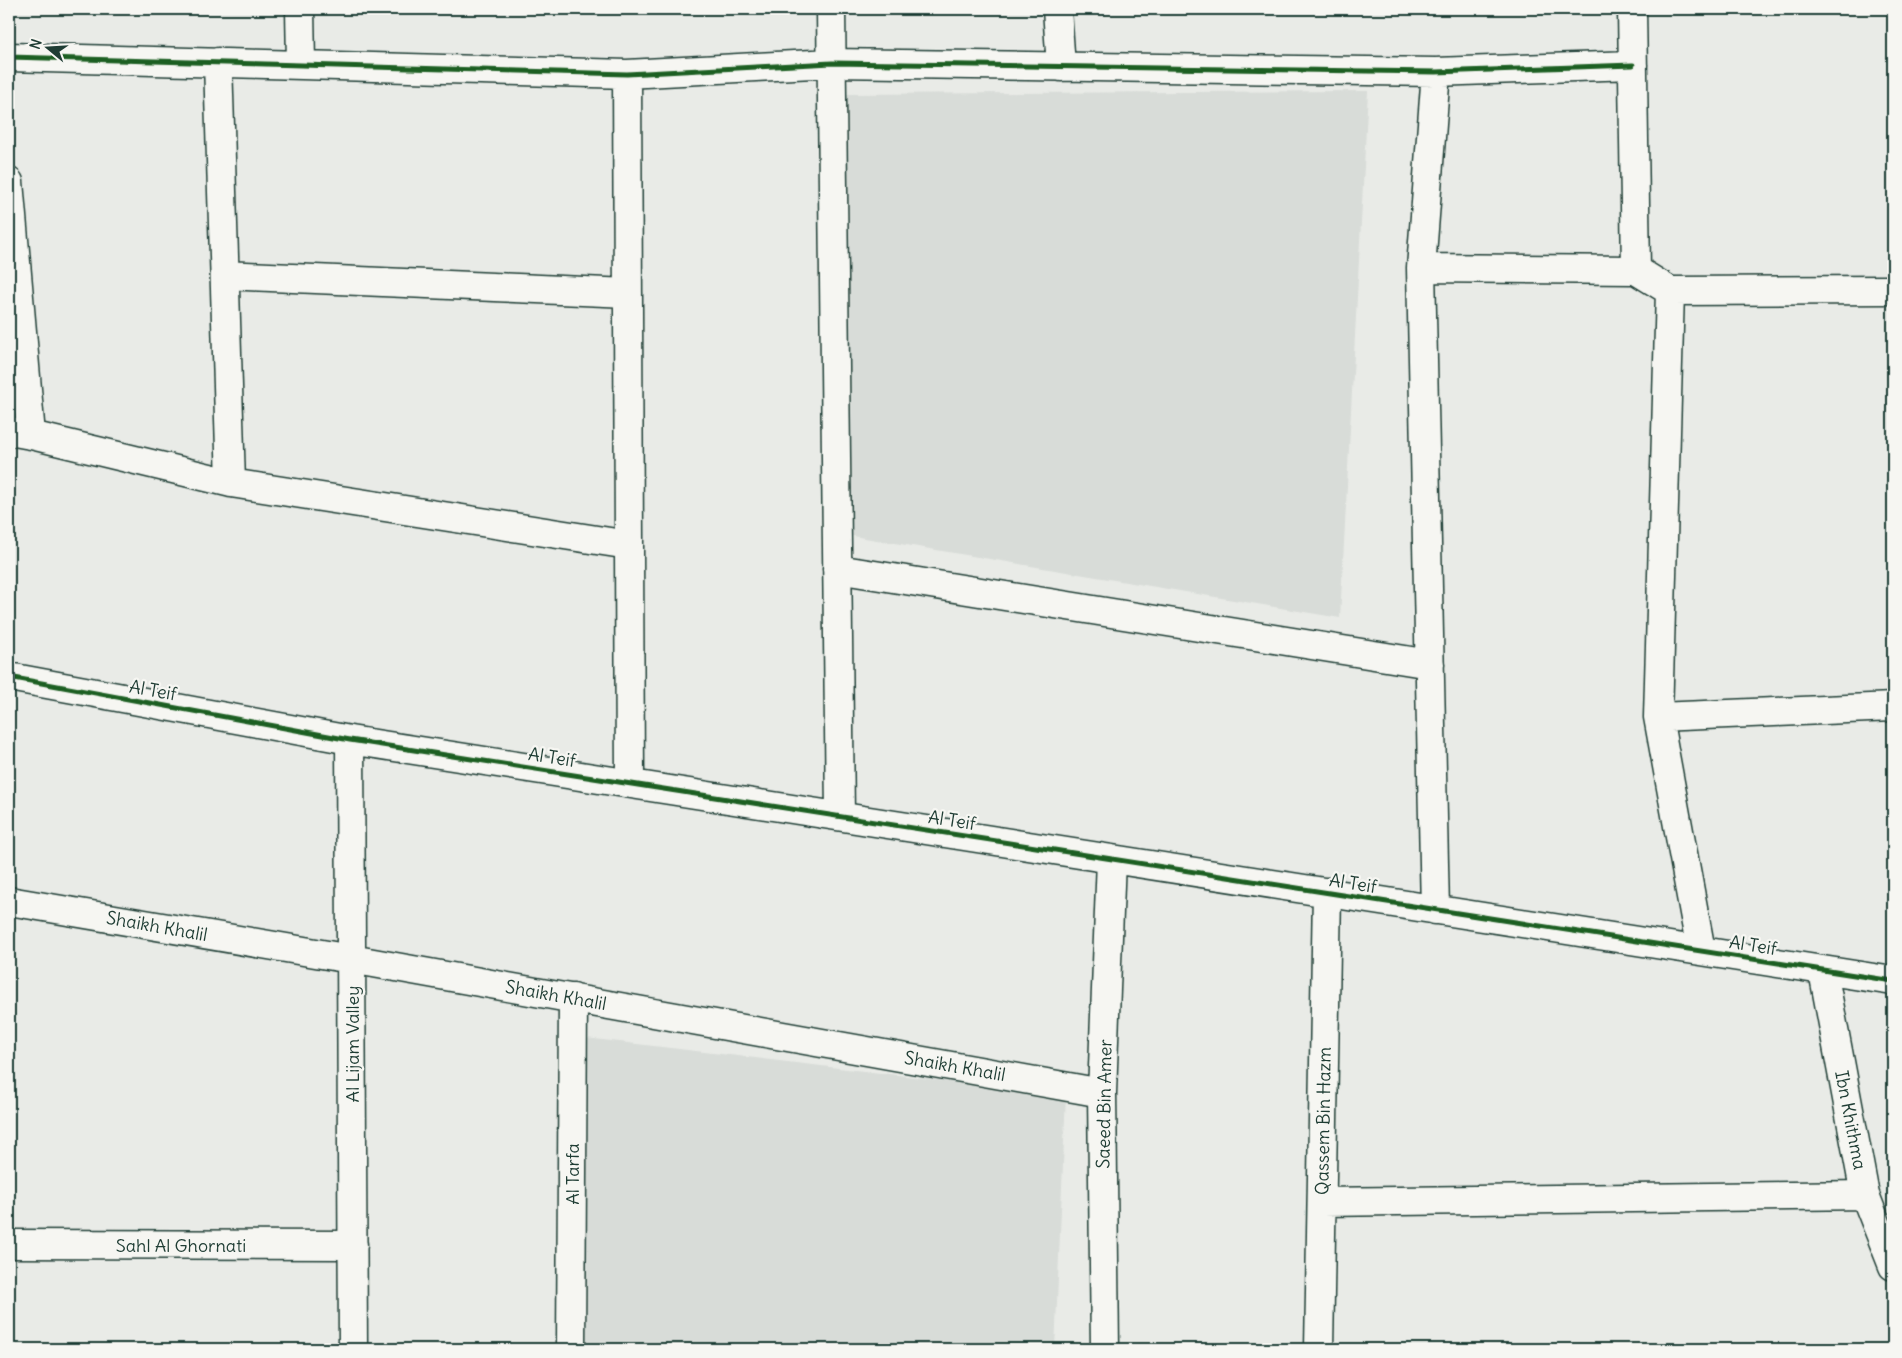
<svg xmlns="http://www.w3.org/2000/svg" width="1902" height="1358" viewBox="0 0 1902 1358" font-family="Delius,sans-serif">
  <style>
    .built { fill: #d8dcd8 }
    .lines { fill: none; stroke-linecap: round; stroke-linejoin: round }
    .minor-casing { stroke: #1f3d34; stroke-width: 31 }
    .minor { stroke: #f6f6f2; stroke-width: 28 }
    .cycleway-casing { stroke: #f6f6f2; stroke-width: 8 }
    .cycleway { stroke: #1b5e20; stroke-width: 5 }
    .labels { text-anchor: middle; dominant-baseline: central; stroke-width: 4.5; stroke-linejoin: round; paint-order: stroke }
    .street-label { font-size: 18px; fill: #1f3d34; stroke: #f6f6f2 }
  </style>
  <rect width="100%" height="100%" fill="#e9ebe7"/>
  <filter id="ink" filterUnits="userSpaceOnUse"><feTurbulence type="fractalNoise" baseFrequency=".02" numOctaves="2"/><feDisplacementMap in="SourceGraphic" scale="10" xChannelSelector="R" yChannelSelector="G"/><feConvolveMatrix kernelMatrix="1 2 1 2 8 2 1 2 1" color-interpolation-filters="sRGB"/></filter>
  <g filter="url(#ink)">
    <path class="built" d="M1368,91L1340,618L841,534L839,94Z
      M569,1036L1066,1095L1055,1349H577Z"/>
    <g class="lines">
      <g class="minor-casing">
        <path id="minor" d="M300,9L301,64
          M831,9L840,816
          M1057,9L1061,67
          M1632,9L1636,270L1670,291L1658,717L1701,951
          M9,57L627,74L832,63L1436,72L1633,65
          M218,62L231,483
          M627,74L630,783
          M9,182L31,435
          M1421,268L1636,270
          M225,275L628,293
          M1670,291L1893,290
          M9,431L31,435L231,483L629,545
          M837,569L1430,664
          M9,677L350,740L1893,981
          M1658,717L1893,707
          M350,740L353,1349
          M9,901L351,959L1102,1093
          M1435,910L1421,268L1436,72
          M1823,971L1865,1195L1893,1266
          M1322,1202L1865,1195
          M9,1244L353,1245
          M571,1349L573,998
          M1105,1349L1102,1093L1111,859
          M1319,1349L1327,892"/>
      </g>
      <use href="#minor" class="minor"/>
      <g class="cycleway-casing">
        <path id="cycleway" d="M9,57L627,74L832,63L1436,72L1633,65
          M9,677L350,740L1893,981"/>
      </g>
      <use href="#cycleway" class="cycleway"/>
    </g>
  </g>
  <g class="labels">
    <g class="street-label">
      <text transform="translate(153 690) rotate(10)">Al Teif</text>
      <text transform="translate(552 757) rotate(9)">Al Teif</text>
      <text transform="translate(952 820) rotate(9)">Al Teif</text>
      <text transform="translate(1353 883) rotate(9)">Al Teif</text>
      <text transform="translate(157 926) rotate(10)">Shaikh Khalil</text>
      <text transform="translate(1753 945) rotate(9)">Al Teif</text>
      <text transform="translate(556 995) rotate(10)">Shaikh Khalil</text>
      <text transform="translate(352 1044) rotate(-90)">Al Lijam Valley</text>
      <text transform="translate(955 1066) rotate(10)">Shaikh Khalil</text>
      <text transform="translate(1104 1104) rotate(-89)">Saeed Bin Amer</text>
      <text transform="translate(1851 1120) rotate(79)">Ibn Khithma</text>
      <text transform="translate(1323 1121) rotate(-89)">Qassem Bin Hazm</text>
      <text transform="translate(572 1174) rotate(-90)">Al Tarfa</text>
      <text x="181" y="1245">Sahl Al Ghornati</text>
    </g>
  </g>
  <rect width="1902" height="1358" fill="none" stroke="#f6f6f2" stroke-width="30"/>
  <rect x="15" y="15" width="1872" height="1328" fill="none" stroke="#1f3d34" stroke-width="2" filter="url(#ink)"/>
  <g transform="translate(48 48) rotate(288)" stroke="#f6f6f2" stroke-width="4" paint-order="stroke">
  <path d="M0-4L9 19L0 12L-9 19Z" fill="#1f3d34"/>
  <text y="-8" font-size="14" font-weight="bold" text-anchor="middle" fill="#1f3d34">N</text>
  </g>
</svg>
